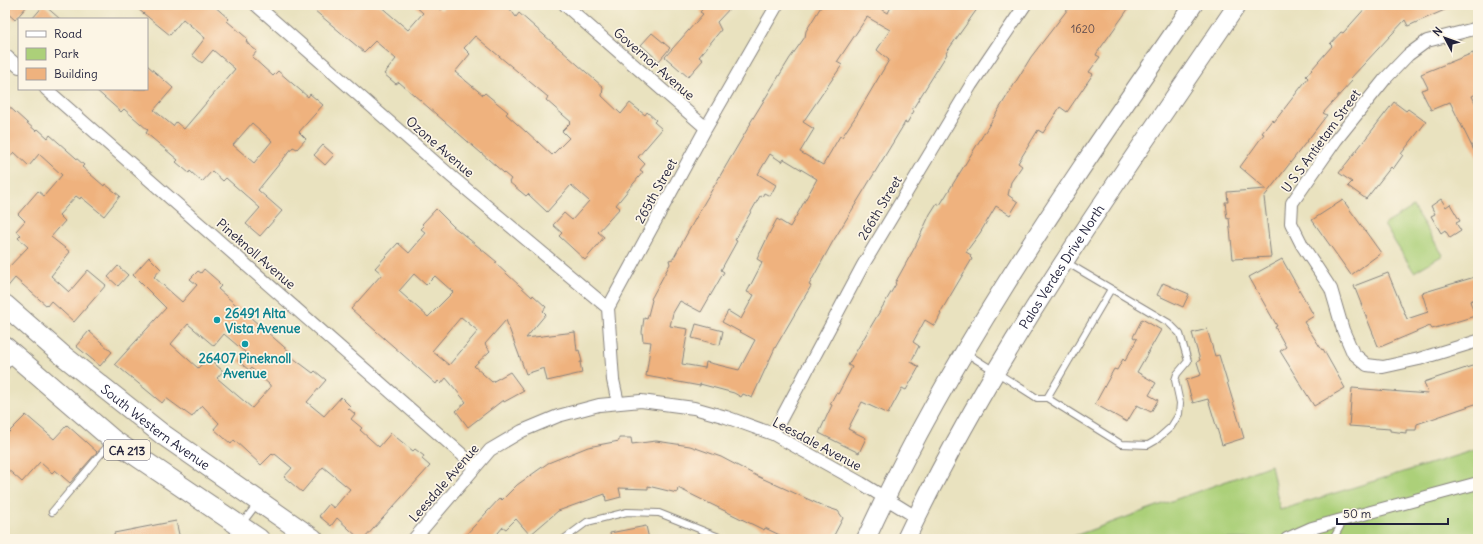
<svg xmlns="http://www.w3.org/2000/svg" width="1483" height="544" viewBox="0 0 1483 544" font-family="Delius,sans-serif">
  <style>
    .green { fill: #acd079; stroke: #67795a }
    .building { fill: #efb27e; fill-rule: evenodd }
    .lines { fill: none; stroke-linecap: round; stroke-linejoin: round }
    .lane-casing { stroke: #86827d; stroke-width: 8 }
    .street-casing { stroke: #86827d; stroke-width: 14 }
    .secondary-casing { stroke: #86827d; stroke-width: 20 }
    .primary-casing { stroke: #86827d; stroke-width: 22 }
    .lane { stroke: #fff; stroke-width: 6 }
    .street { stroke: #fff; stroke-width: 12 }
    .secondary { stroke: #fff; stroke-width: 18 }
    .primary { stroke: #fff; stroke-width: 20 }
    .culture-dot { fill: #0f9aa8; stroke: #fcf5e5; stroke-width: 1.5 }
    .labels { text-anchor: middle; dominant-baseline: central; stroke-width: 3.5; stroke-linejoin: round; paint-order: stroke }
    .number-label { font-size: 11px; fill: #55464c }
    .shield { fill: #fcf5e5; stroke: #63616e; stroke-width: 1 }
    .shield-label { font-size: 12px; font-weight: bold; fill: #22223b }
    .street-label { font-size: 13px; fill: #22223b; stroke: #fcf5e5 }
    .culture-label { font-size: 13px; font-weight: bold; fill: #0d838f; stroke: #fcf5e5; text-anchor: start }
  </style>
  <rect width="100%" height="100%" fill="#fcf5e5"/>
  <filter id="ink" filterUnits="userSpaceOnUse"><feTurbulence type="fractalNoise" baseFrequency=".025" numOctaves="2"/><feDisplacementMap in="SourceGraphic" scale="8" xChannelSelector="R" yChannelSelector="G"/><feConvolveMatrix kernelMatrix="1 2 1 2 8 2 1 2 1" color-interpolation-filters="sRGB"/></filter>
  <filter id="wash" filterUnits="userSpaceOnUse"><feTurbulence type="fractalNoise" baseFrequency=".012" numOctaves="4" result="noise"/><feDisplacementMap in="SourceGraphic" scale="16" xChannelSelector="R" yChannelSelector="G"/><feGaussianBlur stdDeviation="0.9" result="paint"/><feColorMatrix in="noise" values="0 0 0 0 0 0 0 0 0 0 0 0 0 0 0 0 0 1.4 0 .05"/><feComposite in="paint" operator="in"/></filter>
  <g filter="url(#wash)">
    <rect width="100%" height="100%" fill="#e9e2bf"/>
    <path class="green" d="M1413,207L1443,255L1414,272L1384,225Z
      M1478,449V539H1066L1271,465L1280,510Z"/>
    <g id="blocks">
      <path class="building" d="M5,5H28L15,20L5,11Z
        M44,5L60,19H32Z
        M133,5H213L229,19L227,21L248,39L246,41L249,45L257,51L252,57L273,76L278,71L308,97L310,94L323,105L299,132L306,139L297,149L293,147L258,190L282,211L260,236L246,224L260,208L226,178L223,181L212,171L202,182L190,171L189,173L176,162L178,160L146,133L148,130L124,109L121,112L95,89H147V65L173,88L154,110L173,126L176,122L184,129L235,69L213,50L202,63L192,55L205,38L183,19L170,35ZM252,123L272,141L254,163L233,145Z
        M308,5H379L408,30L423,13L414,5H435L441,10L446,5H507L516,17L519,13L603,87L602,96L621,114L630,103L645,115L647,112L656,120L654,122L662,129L638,157L645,164L640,170L643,172L616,205L620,208L598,232L604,237L597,246L585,260L559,236L562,233L553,225L564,213L572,220L589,201L571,185L547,212L528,194L526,196L509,182L511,179L399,82L396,84L384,74L396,59L375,41L364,52ZM475,36L548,97L546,100L571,122L562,131L569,138L552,155L526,131V132L506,114L508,112L485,93L483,95L455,72L470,54L464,48Z
        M706,5H733L717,22L721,30L699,57L703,60L688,77L665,57L703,14L700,12Z
        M822,5H875L888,13L892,5H980L946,53L947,54L912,110L914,111L907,123L905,122L903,126L832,243L809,285L811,286L775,348L752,398L743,394L741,397L734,393L700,384V386L646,376L651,342L643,341L642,332L644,318L647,319L652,300L651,299L670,264L669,260L673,259L703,205L751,123H750L790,58L805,37L806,31ZM867,17L890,30L877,50L889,60L856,116L842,137L840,136L823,165L800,152L814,129L803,122L842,65L837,62ZM770,154L782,162L784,159L817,179L790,227L777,219L770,232L757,259L762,262L761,265L747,292L754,295L741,319L728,311L722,322L755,340L739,370L706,362L705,368L682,364L688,329L670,326L673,313L680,301L701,312L724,272L721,270L737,241L735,240L760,196L762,197L764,193L770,196L776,185L758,174Z
        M1071,5H1131L1097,53L1096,55L1100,57L1089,72L1093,74L1067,112L1060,107L1043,133L1038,130L1018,163L1022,166L1011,182L1008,195L1018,202L1010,215L996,206L980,233L966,252L971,255L970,257L972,259L940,313L941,314L935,326L925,320L913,342L919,346L911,362L919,367L906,390L902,388L888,414L862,402L848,429L866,438L859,453L819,433L832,405L830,404L836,393L838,394L852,367L848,365L896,284L895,283L915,247L930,214L937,203L940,205L1031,57Z
        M1368,5H1456L1408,26L1405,20L1350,79L1352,81L1323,113L1327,115L1264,197L1271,257L1233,259L1229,218L1227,219L1225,202H1228L1227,192L1266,189L1240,167L1264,134L1262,133L1272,120L1274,122L1308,78L1306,76L1332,46L1330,44L1341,32L1343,33Z
        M652,33L670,48L659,61L641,45Z
        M1473,53L1478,64V93L1472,96L1478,109V159L1450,102L1431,110L1421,90L1428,88L1421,74Z
        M1394,102L1406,111L1408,109L1426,122L1401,154L1403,155L1393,169L1391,167L1366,199L1348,186L1352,182L1339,173Z
        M5,103L36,131L38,129L48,138L50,135L84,165L82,167L104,186L105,184L120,196L104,216L81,197L80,199L76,196L59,215L65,221L51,237L70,252L51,276L69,292L88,270L106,285L74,322L51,301L47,306L15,278L5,290V271L28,247L18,238L21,235L16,231L25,221L18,214L38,191L44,196L62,175L39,154L29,166L14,152L5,162Z
        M323,145L334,155L325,165L314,155Z
        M1441,199L1446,207L1450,204L1460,221L1456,223L1461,231L1450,238L1445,230L1441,233L1431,216L1435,214L1431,206Z
        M1343,200L1381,253L1351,275L1312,220Z
        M436,209L453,226L497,262L495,263L532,297L533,295L546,307L543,311L546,314L526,338L575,332L577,351L579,350L582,362H580L582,373L547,381L544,368L526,374L506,320L485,344L490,351L474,366L492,382L510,372L524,391L504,402L503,400L468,427L456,411L466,402L446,378L441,384L438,381L436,384L351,309L382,274L375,268L398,243L409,253L426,233L421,229L424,226L422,224ZM414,274L426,285L435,276L453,292L428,317L399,291ZM461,317L478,331L449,365L432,351Z
        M149,257L161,269L154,277L182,302L197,285L190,279L198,271L201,273L204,269L219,282L218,283L221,286L218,289L291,353L289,355L313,373L315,371L326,380L307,402L324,416L341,397L350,406L348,408L355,414L351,419L362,428L360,430L379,447L391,433L413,451L415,449L424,456L422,459L430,466L364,539H360L337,518L331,526L319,516L329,504L334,508L350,489L323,467L302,492L284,477L292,468L275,454L273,455L272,454L261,465L234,440L231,444L214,429L219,423L202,405L192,417L166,398L162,403L115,364L166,308L133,275ZM188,324L214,346L224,334L245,352L238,361L249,370L251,368L270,385V388L252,408L217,378L223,371L208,358L198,368L171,344Z
        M1282,259L1314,316L1304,322L1322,350L1323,349L1345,388L1314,406L1280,351L1286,347L1275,327L1277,326L1249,277Z
        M118,266L128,275L118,286L108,277Z
        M1388,273L1407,319L1428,312L1422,293L1478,276V295L1474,296L1475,299L1470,301L1475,316L1432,329L1430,326L1380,347L1378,346L1354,286Z
        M1163,283L1189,294L1183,307L1157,295Z
        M1142,319L1161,330L1137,372L1156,383L1149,395L1158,400L1151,412L1137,405L1127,422L1095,404L1114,369L1117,370L1123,359L1125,361L1137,339L1133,337Z
        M696,324L723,331L720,345L692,338Z
        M1207,329L1215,356L1219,355L1244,438L1222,445L1208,399L1193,403L1186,380L1201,375L1197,362L1200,360L1192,333Z
        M89,331L112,352L100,366L76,346Z
        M1478,364V403L1417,424L1416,430H1406V433L1390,431V429L1349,426L1352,388L1428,394L1424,382Z
        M26,415L54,439L67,425L97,452L70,483L55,470L52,473L40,462L22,482L5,467V436Z
        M619,438H631L632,444L656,441L690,446L721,457L757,476L823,506L838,511L843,518L832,539H788L765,528L764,530L678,488L677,493L648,486V489L619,488L621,497L606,501L605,494L558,511L530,535L516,519L506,529L503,527L493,539H462L500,498L502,500L517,485L548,463L588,447L619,441Z
        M176,521L180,539H115L114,533Z
        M646,526L649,539H611L610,533Z"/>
    </g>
  </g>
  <g filter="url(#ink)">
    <use href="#blocks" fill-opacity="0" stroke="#86827d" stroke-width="1"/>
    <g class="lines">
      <g class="lane-casing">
        <path id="lane" d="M966,353L1037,398H1047L1111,289
          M5,367L14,357
          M1047,398L1121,444L1148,445L1155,441L1171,427L1179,414L1180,403L1175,380L1177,374L1188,361L1180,334L1169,323L1066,262
          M52,512L111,442
          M230,539L257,504
          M564,539L587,522L627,512L659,513L724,539
          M1333,539L1344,520"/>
      </g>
      <g class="street-casing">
        <path id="street" d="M256,5L452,177L608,308
          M565,5L706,128
          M1478,28L1427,41L1408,55L1385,79L1336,140L1292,203L1291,223L1302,245L1331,289L1343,330L1353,353L1367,365L1383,367L1419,359L1478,341
          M5,55L19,67
          M46,89L475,466
          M618,403L613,380L608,308L706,128L777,5
          M773,434L863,265L971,85L1025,5
          M414,539L490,450L522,431L558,416L599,405L641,401L694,408L726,417L773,434L861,483L916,517
          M1287,539L1312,528L1478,483"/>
      </g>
      <g class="secondary-casing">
        <g id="secondary">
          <path d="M866,539C953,348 1075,177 1193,5"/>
          <path id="s1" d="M906,539C997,347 1119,180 1237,5"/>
        </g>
      </g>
      <g class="primary-casing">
        <g id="primary">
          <path id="s2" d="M5,305L61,354L162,434L313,539"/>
          <path d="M5,347L113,440L259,539"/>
        </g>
      </g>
      <use href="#lane" class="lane"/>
      <use href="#street" class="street"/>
      <use href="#secondary" class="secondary"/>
      <use href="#primary" class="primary"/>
    </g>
  </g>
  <g class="culture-dot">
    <circle cx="217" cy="320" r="4"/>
    <circle cx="245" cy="344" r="4"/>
  </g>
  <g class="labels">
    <g class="number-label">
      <text x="1083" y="29">1620</text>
    </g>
    <rect class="shield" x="104" y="440" width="46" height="20" rx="3"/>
    <g class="shield-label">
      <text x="127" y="450">CA 213</text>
    </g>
    <g class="street-label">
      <text transform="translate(654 64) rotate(41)">Governor Avenue</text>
      <text transform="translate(1321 141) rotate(-54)">U S S Antietam Street</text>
      <text transform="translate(440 147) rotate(41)">Ozone Avenue</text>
      <text transform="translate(656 191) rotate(-61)">265th Street</text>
      <text transform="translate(880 208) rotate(-59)">266th Street</text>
      <text transform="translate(256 254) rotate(41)">Pineknoll Avenue</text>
      <text stroke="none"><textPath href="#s1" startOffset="314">Palos Verdes Drive North</textPath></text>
      <text stroke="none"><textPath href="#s2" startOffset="194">South Western Avenue</textPath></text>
      <text transform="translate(817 444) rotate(28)">Leesdale Avenue</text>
      <text transform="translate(444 483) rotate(-49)">Leesdale Avenue</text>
    </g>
    <g class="culture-label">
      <text x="225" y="313">26491 Alta<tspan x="225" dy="15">Vista Avenue</tspan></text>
      <text x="245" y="358" text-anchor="middle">26407 Pineknoll<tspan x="245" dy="15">Avenue</tspan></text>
    </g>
  </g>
  <rect width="1483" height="544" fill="none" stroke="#fcf5e5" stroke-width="20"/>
  <rect x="18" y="18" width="130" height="72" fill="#fcf5e5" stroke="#a5a1a1"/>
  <rect x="26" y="31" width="20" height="6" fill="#ffffff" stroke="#a5a1a1"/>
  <text x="54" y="38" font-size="12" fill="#22223b">Road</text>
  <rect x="26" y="48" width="20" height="12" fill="#acd079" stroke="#a5a1a1"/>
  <text x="54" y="58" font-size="12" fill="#22223b">Park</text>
  <rect x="26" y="68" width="20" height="12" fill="#efb27e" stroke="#a5a1a1"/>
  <text x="54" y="78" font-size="12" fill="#22223b">Building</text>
  <g transform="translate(1445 38) rotate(311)" stroke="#fcf5e5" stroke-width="3" paint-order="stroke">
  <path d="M0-3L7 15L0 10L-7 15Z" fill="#22223b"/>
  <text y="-6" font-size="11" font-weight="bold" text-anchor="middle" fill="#22223b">N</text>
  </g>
  <path d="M1337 518v6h111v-6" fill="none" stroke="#22223b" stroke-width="2"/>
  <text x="1343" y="518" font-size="12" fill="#22223b" stroke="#fcf5e5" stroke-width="3" paint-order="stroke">50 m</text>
</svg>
